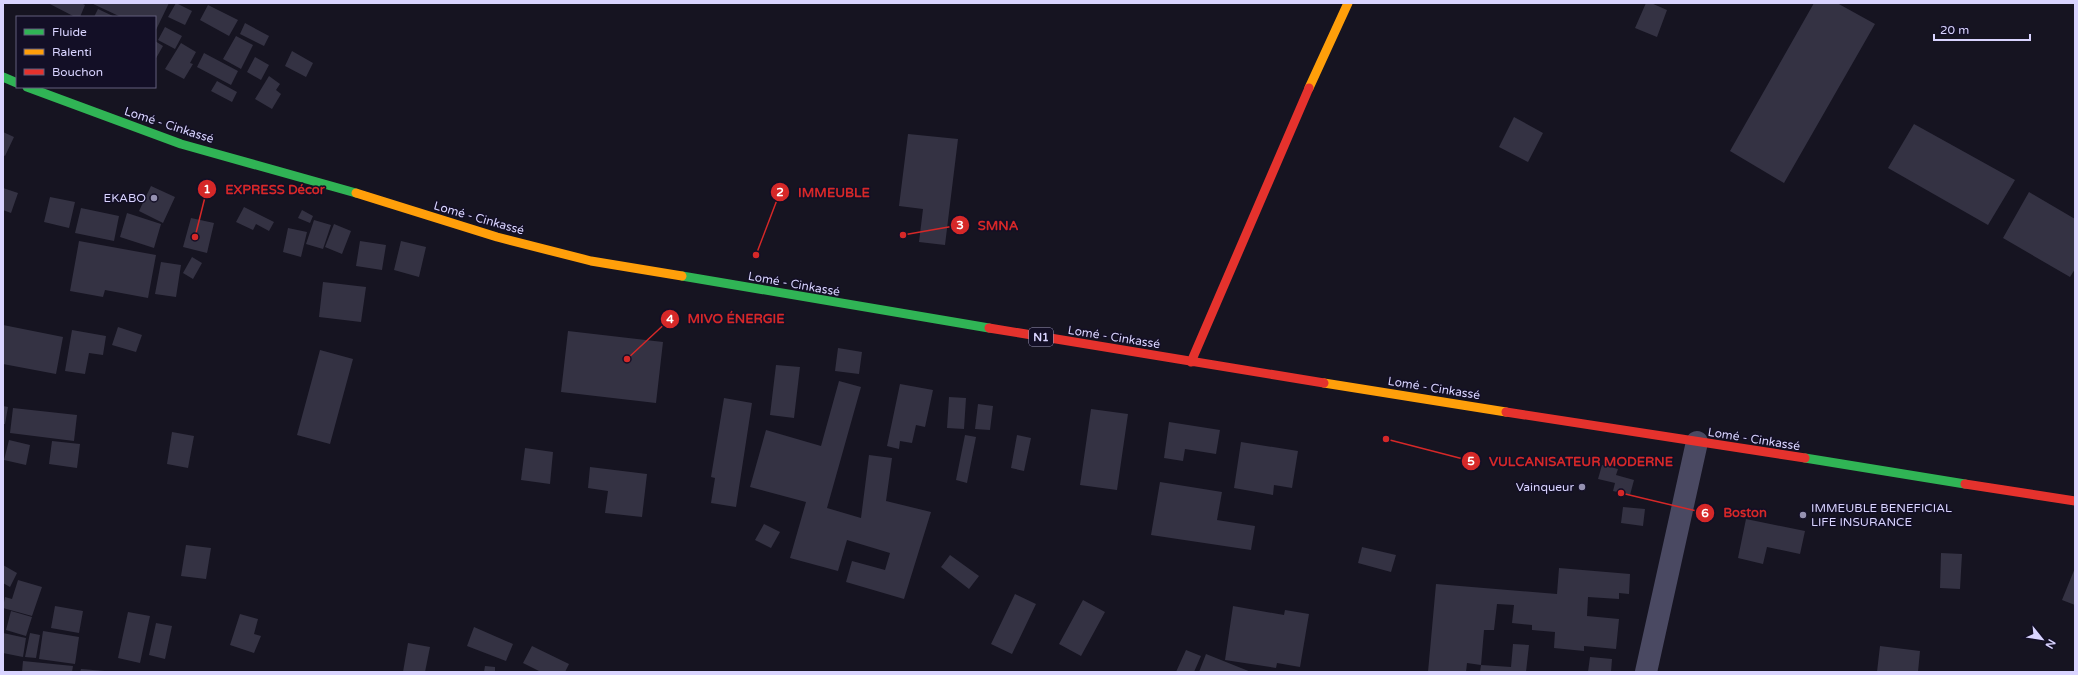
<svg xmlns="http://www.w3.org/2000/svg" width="2078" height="675" viewBox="0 0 2078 675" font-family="'Varela Round',sans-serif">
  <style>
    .building { fill: #343243 }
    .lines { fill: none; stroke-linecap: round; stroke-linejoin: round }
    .street { stroke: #4a4962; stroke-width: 22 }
    .fast { stroke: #30b455; stroke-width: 9 }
    .slow { stroke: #ff9f0a; stroke-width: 9 }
    .jam { stroke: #e5322d; stroke-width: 9 }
    .poi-dot { fill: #9591b1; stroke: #130f26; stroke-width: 1.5 }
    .labels { text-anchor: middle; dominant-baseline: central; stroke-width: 3; stroke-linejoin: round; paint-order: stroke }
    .shield { fill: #130f26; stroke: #9e99be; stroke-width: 1 }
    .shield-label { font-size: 11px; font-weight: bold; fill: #d9d4ff }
    .street-label { font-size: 12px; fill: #d9d4ff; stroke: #130f26 }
    .poi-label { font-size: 12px; fill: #d9d4ff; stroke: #130f26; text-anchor: end }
    .leader { fill: none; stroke: #d62828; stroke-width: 1.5 }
    .callout-dot { fill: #d62828; stroke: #130f26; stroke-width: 1.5 }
    .mark-label { font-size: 12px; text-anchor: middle; font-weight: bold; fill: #fff }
    .callout-label { font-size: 13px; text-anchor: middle; font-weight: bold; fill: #d62828; stroke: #130f26; stroke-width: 3; stroke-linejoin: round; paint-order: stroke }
  </style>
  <rect width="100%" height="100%" fill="#161421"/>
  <path class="building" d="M48,3H81L85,5L80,17H75Z
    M91,3H169L155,32V17H121Z
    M176,3L192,11L185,25L168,17Z
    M1646,3H1651L1667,10L1657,37L1635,28Z
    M1814,3H1837L1875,24L1784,183L1730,151Z
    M208,5L238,20L229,36L200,20Z
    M98,9L115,17H94Z
    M245,23L269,36L264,46L240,34Z
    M165,27L182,36L175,49L158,40Z
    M236,36L253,45L241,69L223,59Z
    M155,41L163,46L155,60Z
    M181,43L196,52L190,63L193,64L184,79L165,69Z
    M292,51L313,63L306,77L285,66Z
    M204,53L238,71L231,85L197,67Z
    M255,57L269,65L261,80L247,72Z
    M269,76L280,84L276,90L281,94L272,109L255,99Z
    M217,81L237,92L232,102L211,91Z
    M1514,117L1543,133L1528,162L1499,147Z
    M1914,124L2015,180L1988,225L1888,168Z
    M3,132L14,137L5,156L3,155Z
    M908,134L958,139L945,245L919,242L923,209L899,206Z
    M151,186L175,197L163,223L139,211Z
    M3,188L18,193L11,213L3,210Z
    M2029,192L2075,219V269L2070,277L2003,238Z
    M50,197L75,202L69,228L44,222Z
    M244,207L274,222L269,231L256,224L253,230L236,222Z
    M81,208L119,216L114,241L75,233Z
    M302,210L313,216L310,223L298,218Z
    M127,213L161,224L154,248L120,237Z
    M191,218L214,223L207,253L183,247Z
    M314,220L331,225L323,249L306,244Z
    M334,224L351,231L342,254L325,247Z
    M288,228L307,232L301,257L283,252Z
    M79,241L156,255L148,298L105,290L103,297L70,291Z
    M360,241L386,245L382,270L356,266Z
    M401,241L426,247L419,277L394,270Z
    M192,257L202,263L193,279L183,273Z
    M161,262L181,265L176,297L155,294Z
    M323,282L366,287L361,322L319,317Z
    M3,325L63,337L56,374L3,364Z
    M118,327L142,335L136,352L112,345Z
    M72,330L106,336L103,355L89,353L85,374L65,371Z
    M568,331L663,342L656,403L561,392Z
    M838,348L862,352L859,374L835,371Z
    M320,350L353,359L330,444L297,435Z
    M776,365L800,367L794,418L770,415Z
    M839,381L861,387L827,508L861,518L869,455L892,458L886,501L931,512L904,599L846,582L852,561L885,570L890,553L847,540L838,571L790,558L806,502L750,487L766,430L821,446Z
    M900,384L933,390L925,427L916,425L912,443L900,441L899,449L887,446Z
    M949,397L966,398L964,429L947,428Z
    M724,398L752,403L736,507L711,503L715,478L711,477Z
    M978,404L993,406L990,430L975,429Z
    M3,406L8,407L5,424H3Z
    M13,408L77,415L74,441L10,433Z
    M1091,409L1128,414L1117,490L1080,485Z
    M1169,422L1220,430L1216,454L1185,449L1183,461L1164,458Z
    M172,432L194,436L188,468L167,464Z
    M965,435L976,437L967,483L956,480Z
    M1017,435L1031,438L1024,471L1011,468Z
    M9,440L30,445L26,465L4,460Z
    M52,441L80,444L77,468L49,464Z
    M1241,442L1298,451L1292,488L1274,485L1273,495L1234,488Z
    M525,448L553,452L550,484L521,480Z
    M1602,465L1618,469L1616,475L1634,480L1630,495L1613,491L1615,483L1598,479Z
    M590,467L647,474L642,517L605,513L608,491L588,488Z
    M1160,482L1222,492L1217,520L1255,526L1251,550L1151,535Z
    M1623,507L1645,509L1643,526L1621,523Z
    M1746,519L1805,531L1800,554L1767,547L1763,564L1738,558Z
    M764,524L780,532L771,548L755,540Z
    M186,545L211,548L206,579L181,576Z
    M1362,547L1396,555L1391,572L1358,563Z
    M1941,553L1962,554L1960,589L1940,588Z
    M950,555L979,576L969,589L941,567Z
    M3,565L17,573L10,587L3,583Z
    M1559,568L1630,574L1629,594L1619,593V599L1588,597L1587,616L1619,619L1616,649L1584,646V651L1554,648L1555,632L1532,630V625L1512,623L1514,605L1497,604L1494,630H1484L1481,665L1511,667L1513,644L1529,645L1526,672H1480L1481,665L1467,663L1466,672H1428L1436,584L1557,594Z
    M2075,568V605L2062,600Z
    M18,580L42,587L32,616L3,608L5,597L12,599Z
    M1015,594L1036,604L1012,654L991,644Z
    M1083,600L1105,612L1081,656L1059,644Z
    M55,606L83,611L79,633L51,628Z
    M1233,606L1284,615L1285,610L1309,614L1300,667L1277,663L1276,668L1225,660Z
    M11,611L32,617L26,636L6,630Z
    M128,612L150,616L140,663L118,658Z
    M240,614L258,619L254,634L261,636L254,653L230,645Z
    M156,623L172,626L165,659L149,655Z
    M474,627L513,644L506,661L467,646Z
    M43,631L79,637L75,664L39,659Z
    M3,633L26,638L23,657L3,653Z
    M30,633L40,635L36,658L25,657Z
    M408,643L430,647L425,672H403Z
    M532,646L569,664L565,672H541L523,663Z
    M1880,646L1920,651L1918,672H1877Z
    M1186,650L1201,656L1194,672H1176Z
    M1206,654L1251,672H1199Z
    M1590,657L1612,659L1611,672H1588Z
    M23,661L73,666L72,672H22Z
    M485,666L495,667V672H484Z
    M81,669L105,671V672H80Z"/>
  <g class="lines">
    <path class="street" d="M1646,672L1697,442"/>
    <path class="fast" d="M3,77L17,83
      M27,87L181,144L356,193
      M682,276L989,328
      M1805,458L1965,484"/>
    <path class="slow" d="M1309,88L1348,3
      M356,193L497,237L591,261L682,276
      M1324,383L1506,412"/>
    <path class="jam" d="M989,328L1324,383
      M1191,362L1309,88
      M1506,412L1805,458
      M1965,484L2075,501"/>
  </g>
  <g class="poi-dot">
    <circle cx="154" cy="198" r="4"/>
    <circle cx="1582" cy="487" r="4"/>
    <circle cx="1803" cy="515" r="4"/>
  </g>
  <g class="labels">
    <rect class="shield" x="1029" y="328" width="24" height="18" rx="3"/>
    <g class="shield-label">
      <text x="1041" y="337">N1</text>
    </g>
    <g class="street-label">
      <text transform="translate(169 125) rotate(18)">Lomé - Cinkassé</text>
      <text transform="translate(479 218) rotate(16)">Lomé - Cinkassé</text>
      <text transform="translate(794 284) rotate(10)">Lomé - Cinkassé</text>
      <text transform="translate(1114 337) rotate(9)">Lomé - Cinkassé</text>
      <text transform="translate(1434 388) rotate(9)">Lomé - Cinkassé</text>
      <text transform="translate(1754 439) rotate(9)">Lomé - Cinkassé</text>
    </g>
    <g class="poi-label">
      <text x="146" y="198">EKABO</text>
      <text x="1574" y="487">Vainqueur</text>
      <text x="1811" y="508" text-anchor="start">IMMEUBLE BENEFICIAL<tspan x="1811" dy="14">LIFE INSURANCE</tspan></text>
    </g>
  </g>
  <path class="leader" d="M195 237L207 189M756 255L780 192M903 235L960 225M627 359L670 319M1386 439L1471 461M1621 493L1705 513"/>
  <g class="callout-dot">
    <circle cx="195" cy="237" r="4"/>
    <circle cx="756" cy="255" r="4"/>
    <circle cx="903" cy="235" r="4"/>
    <circle cx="627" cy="359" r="4"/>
    <circle cx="1386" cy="439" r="4"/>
    <circle cx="1621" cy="493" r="4"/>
    <circle cx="207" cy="189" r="10"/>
    <circle cx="780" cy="192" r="10"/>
    <circle cx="960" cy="225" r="10"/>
    <circle cx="670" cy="319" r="10"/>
    <circle cx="1471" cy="461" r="10"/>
    <circle cx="1705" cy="513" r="10"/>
  </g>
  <g class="mark-label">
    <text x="207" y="193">1</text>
    <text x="780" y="196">2</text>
    <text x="960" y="229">3</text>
    <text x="670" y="323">4</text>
    <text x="1471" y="465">5</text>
    <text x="1705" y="517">6</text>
  </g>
  <g class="callout-label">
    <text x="275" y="194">EXPRESS Décor</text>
    <text x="834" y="197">IMMEUBLE</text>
    <text x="998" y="230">SMNA</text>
    <text x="736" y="323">MIVO ÉNERGIE</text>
    <text x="1581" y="466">VULCANISATEUR MODERNE</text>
    <text x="1745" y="517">Boston</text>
  </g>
  <rect width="2078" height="675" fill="none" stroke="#d9d4ff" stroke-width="8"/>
  <rect x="16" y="16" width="140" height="72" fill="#130f26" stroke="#625e7d"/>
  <rect x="24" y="29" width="20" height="6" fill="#30b455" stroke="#625e7d"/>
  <text x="52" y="36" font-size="12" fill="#d9d4ff">Fluide</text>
  <rect x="24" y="49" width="20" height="6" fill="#ff9f0a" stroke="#625e7d"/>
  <text x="52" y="56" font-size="12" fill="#d9d4ff">Ralenti</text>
  <rect x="24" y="69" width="20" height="6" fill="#e5322d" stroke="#625e7d"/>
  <text x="52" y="76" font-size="12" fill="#d9d4ff">Bouchon</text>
  <g transform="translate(2042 639) rotate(120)" stroke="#130f26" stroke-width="3" paint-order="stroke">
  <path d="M0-3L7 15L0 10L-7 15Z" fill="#d9d4ff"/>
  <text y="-6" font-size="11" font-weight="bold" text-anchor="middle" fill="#d9d4ff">N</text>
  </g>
  <path d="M1934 34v6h96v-6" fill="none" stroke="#d9d4ff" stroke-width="2"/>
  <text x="1940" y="34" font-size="12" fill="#d9d4ff" stroke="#130f26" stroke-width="3" paint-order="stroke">20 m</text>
</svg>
